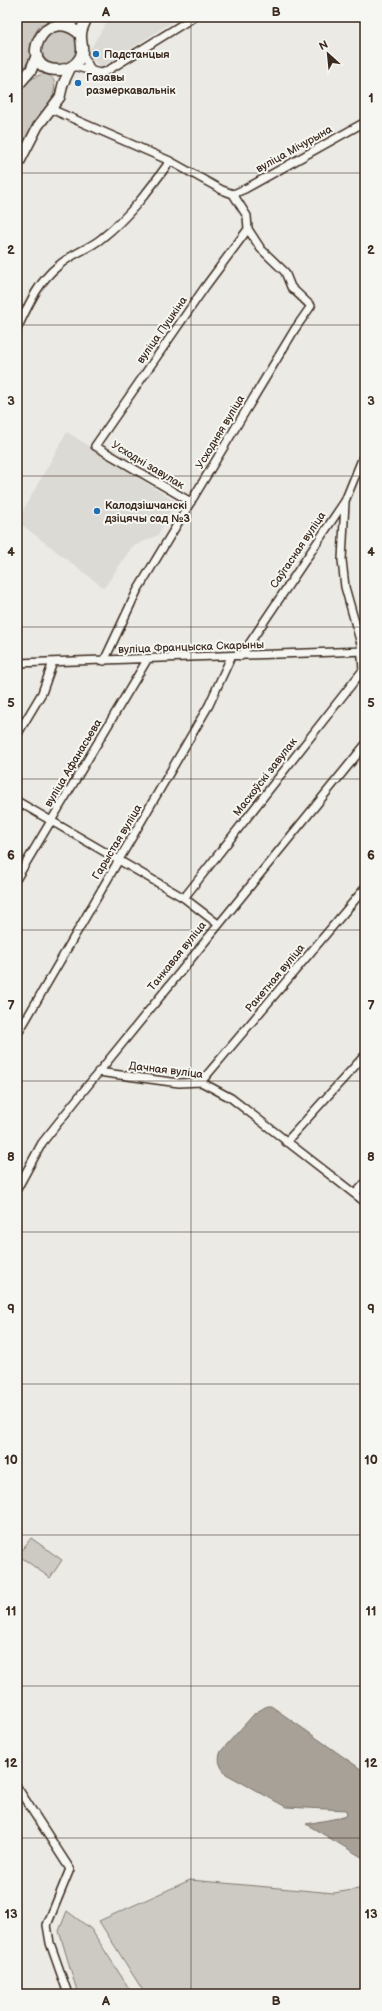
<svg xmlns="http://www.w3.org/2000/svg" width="382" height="2011" viewBox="0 0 382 2011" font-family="'Balsamiq Sans',sans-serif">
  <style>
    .built { fill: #dcdad4 }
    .green { fill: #cdcac4; stroke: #847a71 }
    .water { fill: #a8a198; stroke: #7c7167 }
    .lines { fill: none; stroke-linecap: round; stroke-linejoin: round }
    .minor-casing { stroke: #3b2a1e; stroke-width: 10 }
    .tertiary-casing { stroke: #3b2a1e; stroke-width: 12 }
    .secondary-casing { stroke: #3b2a1e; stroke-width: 13 }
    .minor { stroke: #f6f6f2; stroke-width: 7 }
    .tertiary { stroke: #f6f6f2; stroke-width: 9 }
    .secondary { stroke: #f6f6f2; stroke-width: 10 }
    .grid { fill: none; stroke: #3b2a1e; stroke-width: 1; stroke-opacity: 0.55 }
    .poi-dot { fill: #1f6fb2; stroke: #f6f6f2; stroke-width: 1.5 }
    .labels { text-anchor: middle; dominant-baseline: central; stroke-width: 4; stroke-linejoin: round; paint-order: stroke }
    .poi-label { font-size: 11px; font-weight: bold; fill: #3b2a1e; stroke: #f6f6f2; text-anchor: start }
    .street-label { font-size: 11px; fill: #3b2a1e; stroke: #f6f6f2 }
    .neatline { fill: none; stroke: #3b2a1e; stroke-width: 1.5 }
    .grid-label { font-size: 13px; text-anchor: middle; font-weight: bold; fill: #3b2a1e }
  </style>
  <rect width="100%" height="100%" fill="#ebeae5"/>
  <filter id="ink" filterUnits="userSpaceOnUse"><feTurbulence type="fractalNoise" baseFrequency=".025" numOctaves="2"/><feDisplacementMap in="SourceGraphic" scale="8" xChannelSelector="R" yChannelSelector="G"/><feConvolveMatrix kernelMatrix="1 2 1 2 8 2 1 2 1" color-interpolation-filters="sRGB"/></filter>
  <g filter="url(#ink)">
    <path class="built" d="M110,17H173L175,20L101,68L87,54Z
      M67,432L176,502L158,535L132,547L104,588L17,521Z"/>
    <path class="green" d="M17,17H72L56,18L40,25L32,39V55L29,61L17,74Z
      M40 46a19 19 0 1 1 38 0a19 19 0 1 1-38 0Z
      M43,74C56,75 56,85 53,96L17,153C17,143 15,103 17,96C22,85 32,77 43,74Z
      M31,1538L62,1560L50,1578L18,1555Z
      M190,1880L334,1893L365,1888V1994H145L99,1921Z
      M67,1911L91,1929L130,1990L131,1994H78L59,1931Z"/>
    <path class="water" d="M267,1706H271L365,1772V1859L306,1824L344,1817L347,1815L346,1810L286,1807L226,1774C220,1766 217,1761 221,1751L255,1713Z"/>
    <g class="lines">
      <g class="minor-casing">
        <path id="minor" d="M82,53L91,70
          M73,66L100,73L107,71L194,17
          M51,109L170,161L222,190L233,194L247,216L248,229L261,249L285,272L291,287L311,306L295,329L137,591L104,661
          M233,194L245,189L365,122
          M17,329C28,306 38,282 58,266C71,254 89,249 102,238C129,217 150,189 170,161
          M191,502L95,446L205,287L248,229
          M345,502L342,560L345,587L361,644L363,670L365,673
          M241,656L345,501L365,452
          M17,663L365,651
          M17,735L42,693L53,662
          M17,801L184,898L218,924
          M17,878L147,660
          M184,898L363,670
          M17,1035L209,705L231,657
          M98,1072L179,1083L201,1082L231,1098L365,1202
          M201,1082L365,888
          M286,1142L365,1055
          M17,1189L42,1143L85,1089L365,745
          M355,1194L365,1183
          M17,1787L70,1869L47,1925L50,1943L68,1994"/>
      </g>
      <g class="tertiary-casing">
        <path id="tertiary" d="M17,167L38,126L60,97L63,84L71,67"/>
      </g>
      <g class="secondary-casing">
        <path id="secondary" d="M66,23L80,17
          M81,35C44,0 13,71 59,70C68,70 76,65 80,58C85,49 80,43 81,34C81,29 85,22 87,17
          M17,86L31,70L37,55"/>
      </g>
      <use href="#minor" class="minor"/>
      <use href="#tertiary" class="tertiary"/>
      <use href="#secondary" class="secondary"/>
    </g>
  </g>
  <path class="grid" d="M191,17V1994M17,173H365M17,325H365M17,476H365M17,627H365M17,779H365M17,930H365M17,1081H365M17,1232H365M17,1384H365M17,1535H365M17,1686H365M17,1838H365"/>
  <g class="poi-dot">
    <circle cx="96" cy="54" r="4"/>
    <circle cx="78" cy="83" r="4"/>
    <circle cx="97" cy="511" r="4"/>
  </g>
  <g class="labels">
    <g class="poi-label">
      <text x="104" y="54">Падстанцыя</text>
      <text x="86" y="77">Газавы<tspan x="86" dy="13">размеркавальнік</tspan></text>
      <text x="105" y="505">Калодзішчанскі<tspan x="105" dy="13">дзіцячы сад №3</tspan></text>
    </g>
    <g class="street-label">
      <text transform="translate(294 149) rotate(-29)">вуліца Мічурына</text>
      <text transform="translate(162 330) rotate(-55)">вуліца Пушкіна</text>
      <text transform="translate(220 432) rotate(-59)">Усходняя вуліца</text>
      <text transform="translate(148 465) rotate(31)">Усходні завулак</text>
      <text transform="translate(298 550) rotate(-56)">Саўгасная вуліца</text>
      <text transform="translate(191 647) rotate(-2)">вуліца Францыска Скарыны</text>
      <text transform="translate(73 763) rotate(-59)">вуліца Афанасьева</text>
      <text transform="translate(265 777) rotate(-52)">Маскоўскі завулак</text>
      <text transform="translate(117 842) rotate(-59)">Гарыстая вуліца</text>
      <text transform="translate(177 956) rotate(-51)">Танкавая вуліца</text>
      <text transform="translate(275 978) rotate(-50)">Ракетная вуліца</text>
      <text transform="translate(166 1070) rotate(7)">Дачная вуліца</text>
    </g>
  </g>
  <rect width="382" height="2011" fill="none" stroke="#f6f6f2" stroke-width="44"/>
  <g transform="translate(328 54) rotate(333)" stroke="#f6f6f2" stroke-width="3" paint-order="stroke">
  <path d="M0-3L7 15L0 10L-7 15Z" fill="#3b2a1e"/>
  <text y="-6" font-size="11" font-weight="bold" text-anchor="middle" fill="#3b2a1e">N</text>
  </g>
  <rect x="22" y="22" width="338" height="1967" class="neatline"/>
  <g class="grid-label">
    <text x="106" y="16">A</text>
    <text x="276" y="16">B</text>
    <text x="11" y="102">1</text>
    <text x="371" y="102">1</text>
    <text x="11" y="254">2</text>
    <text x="371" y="254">2</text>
    <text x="11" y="405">3</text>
    <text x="371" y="405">3</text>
    <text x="11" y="556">4</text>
    <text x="371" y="556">4</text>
    <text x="11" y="707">5</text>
    <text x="371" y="707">5</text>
    <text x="11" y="859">6</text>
    <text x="371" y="859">6</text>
    <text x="11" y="1010">7</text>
    <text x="371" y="1010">7</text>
    <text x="11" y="1161">8</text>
    <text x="371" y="1161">8</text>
    <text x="11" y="1313">9</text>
    <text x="371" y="1313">9</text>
    <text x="11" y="1464">10</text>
    <text x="371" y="1464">10</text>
    <text x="11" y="1615">11</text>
    <text x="371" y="1615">11</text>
    <text x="11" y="1767">12</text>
    <text x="371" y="1767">12</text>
    <text x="11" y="1918">13</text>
    <text x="371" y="1918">13</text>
    <text x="106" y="2005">A</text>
    <text x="276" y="2005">B</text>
  </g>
</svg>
